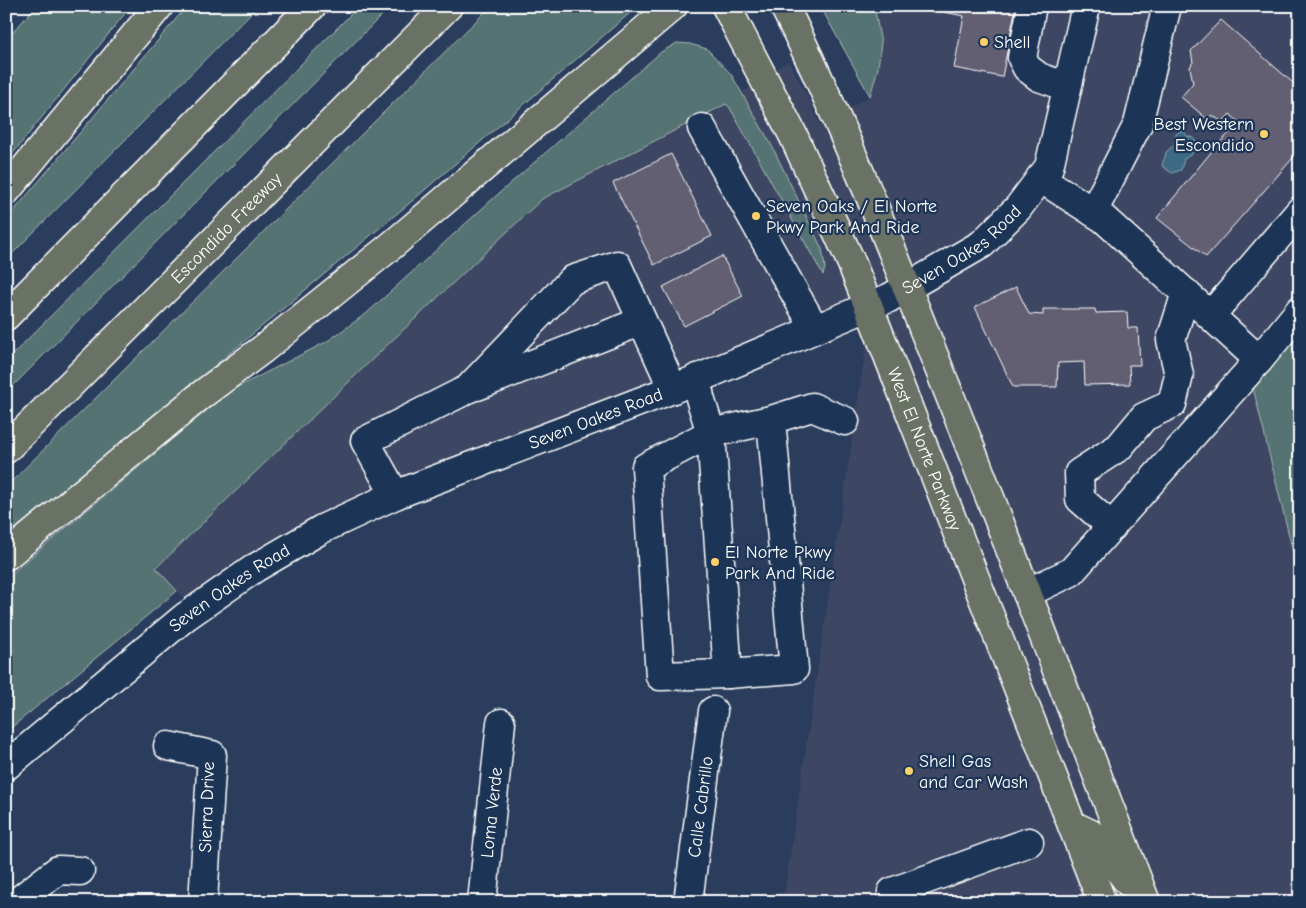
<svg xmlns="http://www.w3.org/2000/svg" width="1306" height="908" viewBox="0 0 1306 908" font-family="'Comic Neue',sans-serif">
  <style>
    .built { fill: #3c4764 }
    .green { fill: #547372; stroke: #aab9b8 }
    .water { fill: #3e6a83; stroke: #8ba6b5 }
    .building { fill: #635e73; stroke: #fff }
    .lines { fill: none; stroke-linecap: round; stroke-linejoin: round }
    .minor-casing { stroke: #fff; stroke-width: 31 }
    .major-casing { stroke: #fff; stroke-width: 31 }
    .highway-casing { stroke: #fff; stroke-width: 31 }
    .minor { stroke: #1d3557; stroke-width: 28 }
    .major { stroke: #6a7165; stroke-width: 28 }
    .highway { stroke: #6a7165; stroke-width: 28 }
    .poi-dot { fill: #ffd166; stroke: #1d3557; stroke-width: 2 }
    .labels { text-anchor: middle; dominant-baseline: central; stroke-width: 4.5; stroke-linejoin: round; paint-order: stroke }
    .poi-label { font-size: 18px; fill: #fff; stroke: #1d3557; text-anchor: start }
    .street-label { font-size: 18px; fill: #fff; stroke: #1d3557 }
  </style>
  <rect width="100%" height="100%" fill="#2b3d5d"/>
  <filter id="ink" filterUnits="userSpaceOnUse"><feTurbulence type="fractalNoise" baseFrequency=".02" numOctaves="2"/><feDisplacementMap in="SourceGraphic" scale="10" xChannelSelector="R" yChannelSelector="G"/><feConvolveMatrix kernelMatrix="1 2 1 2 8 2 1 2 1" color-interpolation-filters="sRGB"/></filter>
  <g filter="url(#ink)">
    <path class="built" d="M874,6H1300V317L1250,375L1300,581V902H783L872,306L395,495L195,610L156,569L382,350L542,199L726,104L788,61L811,103L820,126L870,96L878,68L881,43Z"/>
    <path class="green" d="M36,6H131L6,162V40Z
      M187,6H258L6,260V220Z
      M359,6H391L6,393V361Z
      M491,6H638L412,201L6,540V487Z
      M820,6H874L881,43L878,68L870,96Z
      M677,43L690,44L707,49L731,74L772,146L822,249L825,268L823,275L730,108L726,104L542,199L382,350L156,568L177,591L6,732V578L230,391L326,342L367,313L497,195L661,52Z
      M1300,317V581L1250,375Z"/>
    <path class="water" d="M1181,131H1184L1187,136L1194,138L1196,143L1192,154L1184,159L1181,170L1172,173L1162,166C1162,161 1166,158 1166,152L1175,144L1176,134Z"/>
    <path class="building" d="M945,6H1016L1002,77L954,68L964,16L944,12Z
      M1221,20L1300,89V150L1206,257L1157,218L1217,145L1240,123L1230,114L1222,122L1212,115L1207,119L1181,97L1193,83L1190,67L1193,62L1191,51Z
      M671,154L712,236L654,265L613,183Z
      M722,256L743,296L684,326L663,287Z
      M1016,287L1029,314L1043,315V309H1095L1096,313L1127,312L1128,328H1138L1140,365H1129L1130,384L1085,385L1084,362L1058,363L1057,387H1013L975,307Z"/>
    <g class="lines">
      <g class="minor-casing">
        <g id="minor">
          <path d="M1032,6L1022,58L1027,68L1039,77L1067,87"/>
          <path d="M702,128L815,329"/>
          <path d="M1040,178L1104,219L1259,360"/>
          <path d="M1093,212L1138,124L1167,6"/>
          <path d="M1211,315L1300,211"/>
          <path d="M697,378L700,398L711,433L728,674L794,669L771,420L812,407L845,421"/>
          <path d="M477,386L642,321"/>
          <path d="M395,495L365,441L468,389L572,280L617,265L673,389"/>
          <path d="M1112,527L1080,499L1079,473L1119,447L1144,417L1172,404L1179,375L1171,340L1186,293"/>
          <path d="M1027,593L1071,572L1259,360L1300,310"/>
          <path d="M728,674L660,676L646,467L711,433L771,420"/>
          <path d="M168,746L212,755L203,902"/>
          <path id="s1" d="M6,766L185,617L255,568L322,529L395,495L673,389L889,298L982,244L1018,208L1049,167L1086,6"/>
          <path d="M17,902L58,870L80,871"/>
          <path id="s2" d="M482,902L501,723"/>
          <path id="s3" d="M688,902L713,711"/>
          <path d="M896,902L892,892L1029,842"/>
        </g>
      </g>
      <g class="major-casing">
        <g id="major">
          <path id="s4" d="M726,6L793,135L852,264L1102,902"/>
          <path d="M784,6C845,128 894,255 944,381C1013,554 1079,728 1146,902"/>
          <path d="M1072,825L1091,834L1128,882"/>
        </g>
      </g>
      <g class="highway-casing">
        <g id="highway">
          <path d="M6,191L159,6"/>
          <path d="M6,316L312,6"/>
          <path id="s5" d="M6,449L448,6"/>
          <path d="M6,556L200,396L263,349L391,246L673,6"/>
        </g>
      </g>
      <use href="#minor" class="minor"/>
      <use href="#major" class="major"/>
      <use href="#highway" class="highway"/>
    </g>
  </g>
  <g class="poi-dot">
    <circle cx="984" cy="42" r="5"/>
    <circle cx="1264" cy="134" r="5"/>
    <circle cx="756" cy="216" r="5"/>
    <circle cx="715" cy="562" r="5"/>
    <circle cx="909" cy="771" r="5"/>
  </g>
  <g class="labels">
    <g class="poi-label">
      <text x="994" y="42">Shell</text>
      <text x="1254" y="124" text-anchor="end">Best Western<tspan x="1254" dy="21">Escondido</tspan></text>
      <text x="766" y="206">Seven Oaks / El Norte<tspan x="766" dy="21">Pkwy Park And Ride</tspan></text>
      <text x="725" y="552">El Norte Pkwy<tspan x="725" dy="21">Park And Ride</tspan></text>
      <text x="919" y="761">Shell Gas<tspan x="919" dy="21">and Car Wash</tspan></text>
    </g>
    <g class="street-label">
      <text stroke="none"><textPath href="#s5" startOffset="312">Escondido Freeway</textPath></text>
      <text stroke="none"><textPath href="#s1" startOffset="1096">Seven Oakes Road</textPath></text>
      <text stroke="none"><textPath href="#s1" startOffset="691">Seven Oakes Road</textPath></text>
      <text stroke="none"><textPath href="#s4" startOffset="486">West El Norte Parkway</textPath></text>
      <text stroke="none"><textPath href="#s1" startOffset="286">Seven Oakes Road</textPath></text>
      <text stroke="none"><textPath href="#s3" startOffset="96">Calle Cabrillo</textPath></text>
      <text transform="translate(207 807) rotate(-88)">Sierra Drive</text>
      <text stroke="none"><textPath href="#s2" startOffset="90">Loma Verde</textPath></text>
    </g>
  </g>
  <rect width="1306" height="908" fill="none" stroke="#1d3557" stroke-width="25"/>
  <rect x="12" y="12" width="1281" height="883" fill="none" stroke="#fff" stroke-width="2" filter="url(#ink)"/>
</svg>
